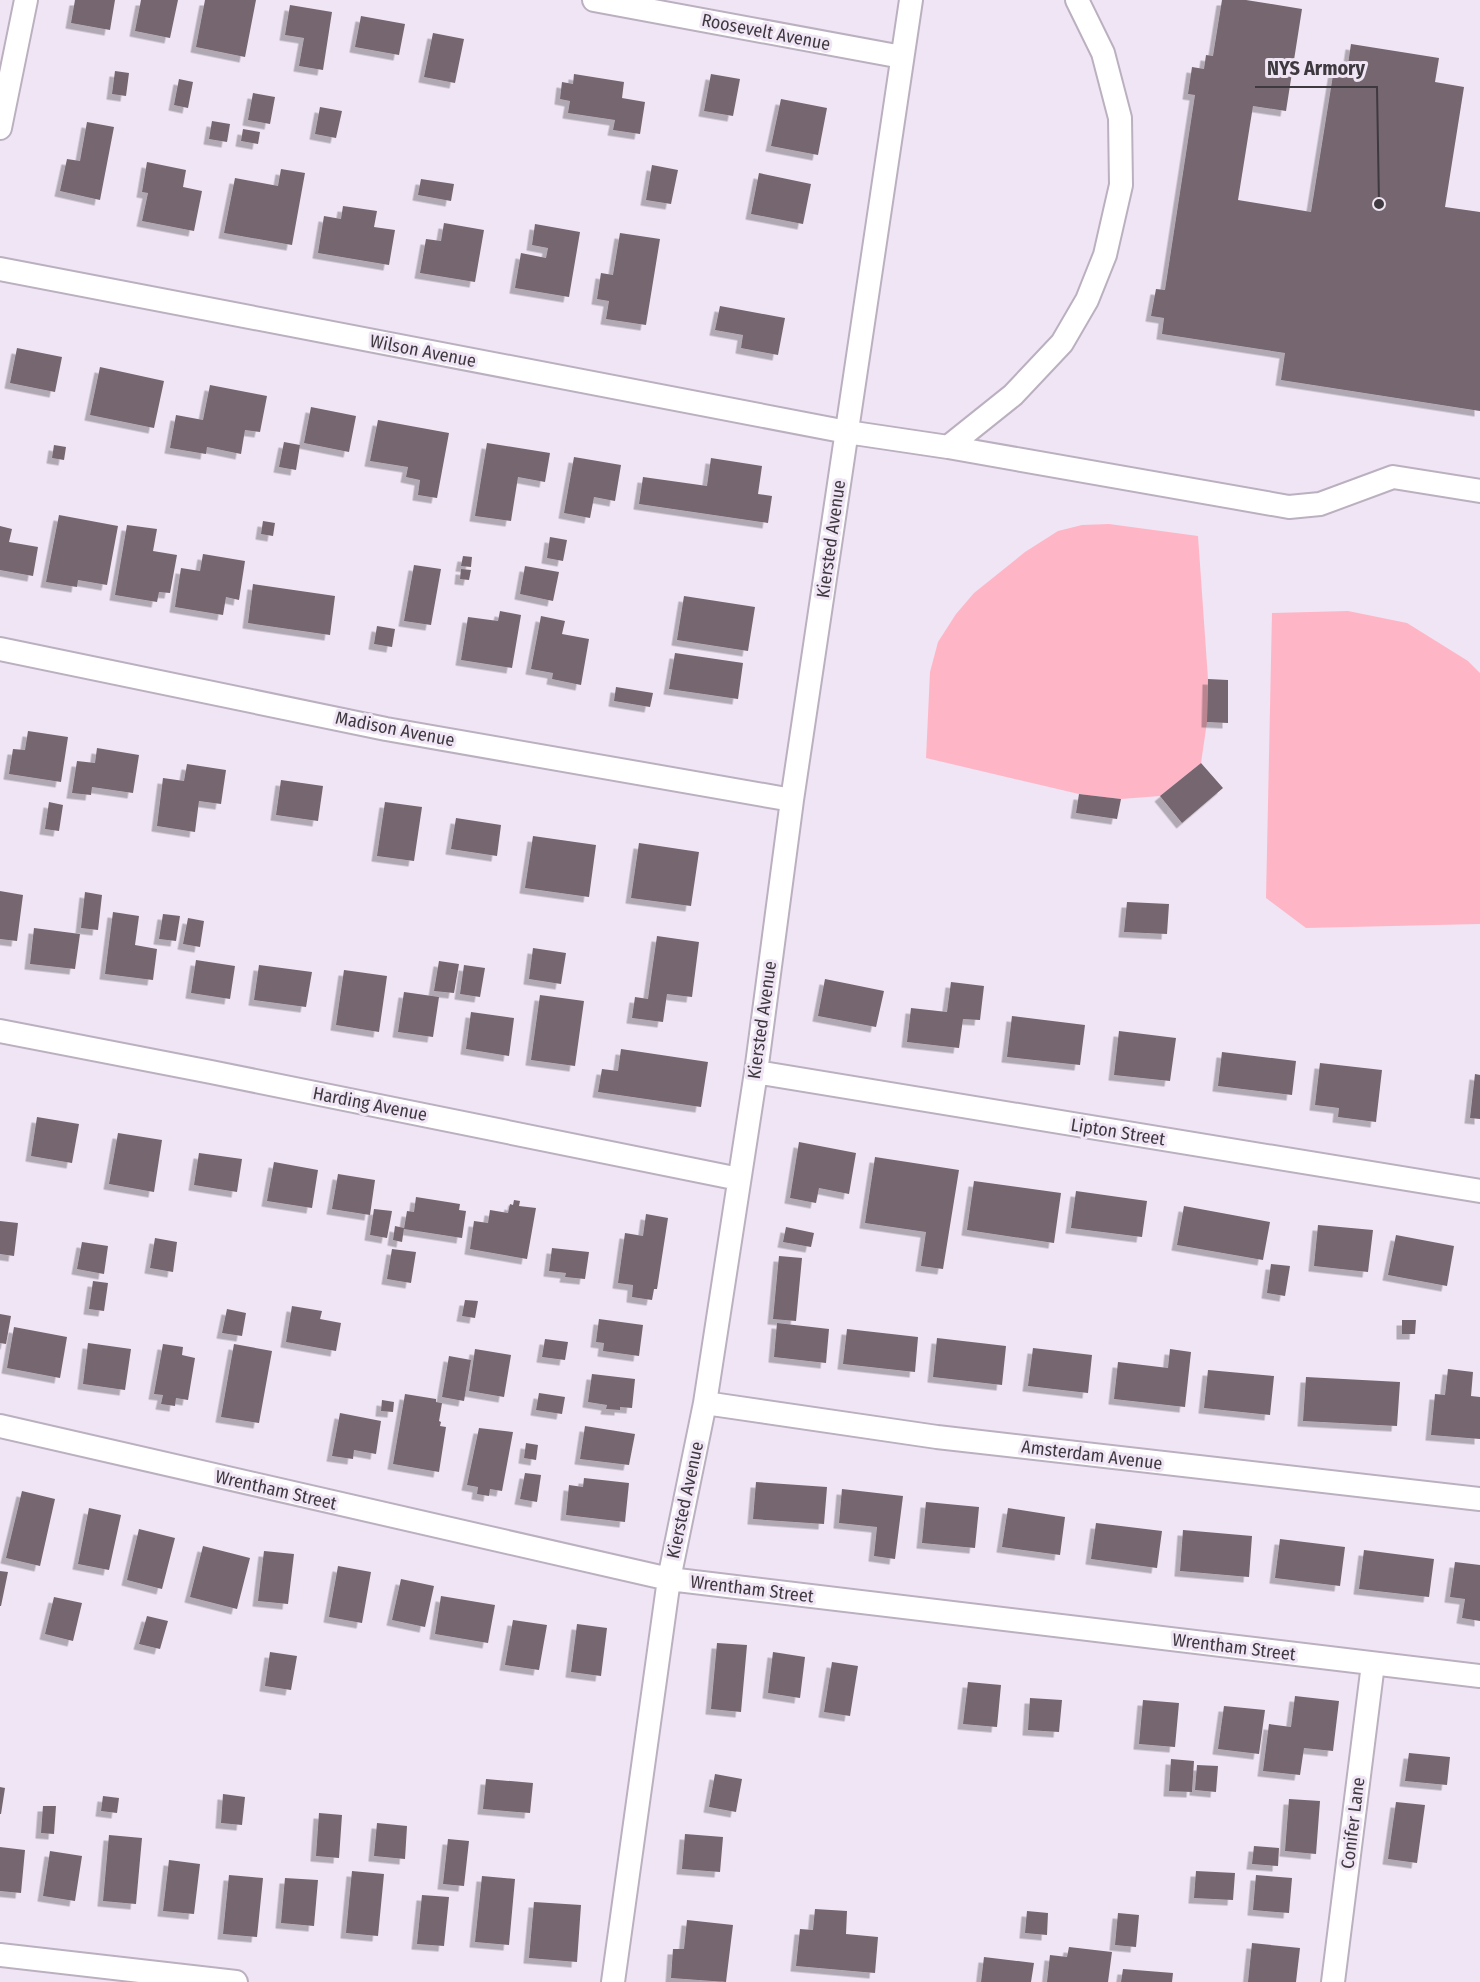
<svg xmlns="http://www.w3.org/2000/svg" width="1480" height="1982" viewBox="0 0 1480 1982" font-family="'Fira Sans Condensed',sans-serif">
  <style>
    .green { fill: #feb6c6 }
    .building { fill: #766670; filter: url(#shadow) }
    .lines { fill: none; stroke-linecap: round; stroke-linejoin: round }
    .street-casing { stroke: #bbb0bf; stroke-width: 26 }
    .street { stroke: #fff; stroke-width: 22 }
    .labels { text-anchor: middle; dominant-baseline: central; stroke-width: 6; stroke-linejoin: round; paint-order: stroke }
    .street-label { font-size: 18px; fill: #3e393f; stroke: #f0e5f4 }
    .leader { fill: none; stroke: #3e393f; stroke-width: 2 }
    .callout-dot { fill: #3e393f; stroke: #f0e5f4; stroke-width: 2 }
    .callout-label { font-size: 20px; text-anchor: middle; font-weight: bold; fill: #3e393f; stroke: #f0e5f4; stroke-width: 6; stroke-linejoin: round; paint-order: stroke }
  </style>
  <defs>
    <filter id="shadow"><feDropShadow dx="-5.5" dy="5.5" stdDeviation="0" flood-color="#0004"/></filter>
  </defs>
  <rect width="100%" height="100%" fill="#f0e5f4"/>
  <path class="green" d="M1109,524L1198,536L1208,679L1207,722L1201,763L1160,796L1121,799L1079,794L926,758L930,672L938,642L956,614L974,593L1025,552L1058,531L1082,525Z
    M1348,611L1407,623L1468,661L1480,673V924L1306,928L1266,898L1272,613Z"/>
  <path class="building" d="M75,0H115L110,30L71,23Z
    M141,0H178L170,38L135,31Z
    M205,0H256L245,57L196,47Z
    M1222,0H1246L1302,9L1286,111L1253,106L1238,200L1311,212L1334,69L1347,71L1351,44L1439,58L1435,82L1464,87L1445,207L1480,212V411L1281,380L1285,353L1162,334L1164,318L1151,316L1156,289L1165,290L1195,95L1188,94L1192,67L1204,69L1206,55L1213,56Z
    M290,5L332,12L323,70L299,66L304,38L285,35Z
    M361,16L405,24L399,55L355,47Z
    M433,33L464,39L455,83L424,77Z
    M115,71L129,73L126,96L112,94Z
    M574,74L624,82L622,98L645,102L640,134L613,130L615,120L568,113L570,101L560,99L562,82L573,84Z
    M711,74L740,79L733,116L704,111Z
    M179,79L193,82L188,108L174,105Z
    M253,93L275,97L270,124L248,120Z
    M781,99L827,108L818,155L771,146Z
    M320,107L342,111L336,138L315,134Z
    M212,121L230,124L227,142L209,139Z
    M87,122L114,127L100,200L60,191L67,159L80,161Z
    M243,129L260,132L258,144L241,141Z
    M147,162L186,170L183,187L202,191L194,231L142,221L148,193L142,192Z
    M652,165L678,170L671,204L646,200Z
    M281,169L305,173L292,245L224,233L235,178L278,186Z
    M759,173L811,184L803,224L751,214Z
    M421,179L454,184L451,201L418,195Z
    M343,206L377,211L374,227L395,230L389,265L318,253L324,216L341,219Z
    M444,223L484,230L475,282L420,273L426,239L441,241Z
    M535,224L580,232L569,297L515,288L521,253L546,258L548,248L532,245Z
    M620,233L660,239L646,325L606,319L609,301L597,299L601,273L613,275Z
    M720,306L785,318L778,355L741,348L743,335L715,330Z
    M17,348L62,357L55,392L10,383Z
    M100,367L164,381L154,428L90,415Z
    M210,385L267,396L260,432L245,430L241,454L207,447L206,454L170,448L176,415L203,420Z
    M311,407L356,416L349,452L304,443Z
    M378,420L449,433L437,498L418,495L420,480L406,477L408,467L370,461Z
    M284,442L300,445L296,470L279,467Z
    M487,443L550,453L545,482L518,477L511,521L475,516Z
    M54,445L66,447L64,460L52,458Z
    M574,457L621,465L615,501L594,497L590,518L564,513Z
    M711,458L762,466L758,494L772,496L768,523L639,504L643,477L707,486Z
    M59,515L118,526L107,585L78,580L77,587L46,582Z
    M263,521L275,523L273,536L261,534Z
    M127,525L157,529L153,551L177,555L170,593L159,592L157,602L115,595Z
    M0,526L12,529L9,542L38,547L33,576L0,570Z
    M550,537L567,540L563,561L547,558Z
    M203,554L245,561L239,600L226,597L223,615L175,607L181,568L200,571Z
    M463,556L472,557L471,567L461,566Z
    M414,565L441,569L431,625L404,621Z
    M525,566L559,572L553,601L520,594Z
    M461,569L471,570L469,580L460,579Z
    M253,584L335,596L330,635L248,623Z
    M684,596L755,607L748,651L677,640Z
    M500,611L521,615L512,668L461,660L468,617L498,621Z
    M541,616L565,621L562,634L589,639L581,685L552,679L553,673L531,669Z
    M377,626L395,629L392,647L374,644Z
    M675,653L743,663L738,699L669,689Z
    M1208,679L1228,680V723L1207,722Z
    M616,687L653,693L650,707L614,701Z
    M28,731L68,737L61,782L9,774L13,749L25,750Z
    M97,748L139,755L133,793L92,787L91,795L72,793L77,761L95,763Z
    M1201,763L1223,788L1182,823L1160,796Z
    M187,764L226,770L221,804L199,801L195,832L157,826L163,778L184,781Z
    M281,780L323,786L318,821L276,815Z
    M1079,794L1121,799L1117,819L1076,813Z
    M49,802L63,805L59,831L45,829Z
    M385,802L422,807L414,861L377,856Z
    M456,818L501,825L497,856L451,849Z
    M533,836L596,845L589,897L525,888Z
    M639,843L699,852L691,906L631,898Z
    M0,891L23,895L17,941L0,939Z
    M85,892L102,895L98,930L81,928Z
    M1127,902L1169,904L1167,934L1124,932Z
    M113,912L139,916L135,945L157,949L153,980L105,974Z
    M163,914L180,916L176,941L159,939Z
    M188,918L204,921L200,947L183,944Z
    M34,928L80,934L75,969L30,964Z
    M657,936L699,942L692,997L667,994L663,1022L632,1018L635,997L648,999Z
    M533,948L566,953L561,984L529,979Z
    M196,960L235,966L230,999L191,993Z
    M439,961L459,964L454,993L434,991Z
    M259,965L312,972L306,1007L254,1000Z
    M464,965L485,968L480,997L460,994Z
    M344,970L387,976L379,1032L336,1025Z
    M825,979L884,991L876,1027L818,1016Z
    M951,982L984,986L980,1020L963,1019L959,1048L907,1042L911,1008L947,1012Z
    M404,992L439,997L433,1037L398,1032Z
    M540,995L584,1001L575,1066L531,1060Z
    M471,1012L514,1018L509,1056L466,1049Z
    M1012,1016L1085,1025L1080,1065L1007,1057Z
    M1119,1031L1176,1038L1170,1081L1114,1075Z
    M621,1049L708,1062L701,1107L598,1092L602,1069L618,1071Z
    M1222,1052L1296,1061L1292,1095L1218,1086Z
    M1320,1063L1382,1070L1376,1122L1338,1117L1339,1108L1315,1105Z
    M1475,1074L1480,1075V1119L1470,1118Z
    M37,1117L79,1124L72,1163L31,1156Z
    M118,1133L162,1140L154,1192L109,1184Z
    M799,1142L856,1153L849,1194L819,1188L816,1203L790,1198Z
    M199,1153L242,1159L237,1192L194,1185Z
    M875,1157L959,1170L943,1269L921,1266L926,1232L865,1223Z
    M274,1162L318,1170L312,1208L267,1201Z
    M338,1174L375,1180L370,1215L332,1209Z
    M974,1181L1061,1193L1054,1243L967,1230Z
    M1076,1191L1147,1201L1142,1237L1071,1228Z
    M416,1197L460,1204L459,1210L466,1211L462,1238L404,1229L407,1211L414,1212Z
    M514,1200L520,1201L519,1206L536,1208L527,1259L470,1249L474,1221L488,1223L490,1210L508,1213L510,1204L513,1205Z
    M1184,1206L1270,1222L1263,1260L1177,1245Z
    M374,1209L392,1211L387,1238L370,1235Z
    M646,1214L668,1218L657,1289H654L652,1300L632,1297L633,1285L618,1283L625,1233L643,1236Z
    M0,1221L18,1223L14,1256L0,1254Z
    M1318,1225L1373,1230L1368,1272L1314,1266Z
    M395,1226L404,1228L402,1242L393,1240Z
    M786,1227L814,1233L811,1247L783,1242Z
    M1396,1235L1454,1246L1447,1286L1388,1275Z
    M155,1238L177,1242L173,1272L150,1268Z
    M82,1242L108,1246L104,1274L77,1269Z
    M552,1248L589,1252L585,1279L565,1277L566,1273L549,1271Z
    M392,1249L416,1252L411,1283L387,1279Z
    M779,1256L802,1258L796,1321L773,1319Z
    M1271,1264L1290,1266L1285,1296L1267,1293Z
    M93,1281L108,1283L104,1311L89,1309Z
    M465,1300L478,1301L475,1318L462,1316Z
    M292,1306L322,1311L320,1319L341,1323L336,1351L286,1342Z
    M227,1309L246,1313L242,1336L222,1333Z
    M0,1314L11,1316L6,1344L0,1343Z
    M599,1319L643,1325L639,1356L603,1351L604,1343L596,1342Z
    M1402,1320H1416L1415,1334H1402Z
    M777,1323L829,1329L826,1363L774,1357Z
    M14,1327L67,1337L60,1378L7,1368Z
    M847,1329L918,1337L915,1372L843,1364Z
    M937,1338L1006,1346L1002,1385L933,1377Z
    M545,1339L568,1342L565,1360L542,1357Z
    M88,1343L131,1349L125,1390L83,1384Z
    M163,1344L183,1347L182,1355L195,1358L188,1400L176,1398L175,1406L161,1404L163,1395L154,1394Z
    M234,1344L272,1351L259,1423L221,1417Z
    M1033,1348L1092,1355L1088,1393L1028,1386Z
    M475,1349L511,1355L504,1397L469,1391Z
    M1170,1349L1191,1352L1185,1407L1114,1399L1118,1362L1168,1368Z
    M449,1356L471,1360L464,1401L442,1397Z
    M1448,1369L1473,1372L1471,1396L1480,1397V1439L1431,1435L1435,1394L1445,1395Z
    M1208,1370L1274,1376L1270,1415L1204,1408Z
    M592,1374L635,1379L632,1408L620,1407V1410L606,1409L607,1405L588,1402Z
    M1306,1377L1400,1382L1397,1426L1303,1421Z
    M539,1393L565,1397L562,1414L536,1410Z
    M405,1394L436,1399V1402L442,1403L439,1421L441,1422L440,1426L446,1427L439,1472L393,1464Z
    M382,1400L394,1402L393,1412L381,1411Z
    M340,1413L381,1421L376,1454L354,1450L353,1459L332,1456Z
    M585,1426L635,1434L629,1465L580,1459Z
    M479,1428L513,1432L502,1491L490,1489L489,1496L477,1494L478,1487L467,1485Z
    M526,1443L538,1445L536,1460L524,1458Z
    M525,1473L541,1475L537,1502L520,1499Z
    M584,1478L629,1483L625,1522L566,1515L569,1485L583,1487Z
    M756,1482L827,1487L824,1524L753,1519Z
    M842,1489L903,1496L895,1559L874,1556L877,1527L839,1523Z
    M22,1491L55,1499L40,1566L6,1558Z
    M926,1502L979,1507L975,1548L922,1543Z
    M89,1508L121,1515L109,1570L78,1564Z
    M1008,1508L1065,1517L1060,1555L1002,1547Z
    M1096,1523L1162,1531L1157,1568L1091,1559Z
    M139,1529L175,1538L162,1589L127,1580Z
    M1183,1530L1252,1536L1249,1577L1180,1571Z
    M1280,1539L1345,1547L1340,1586L1275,1578Z
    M203,1546L250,1558L237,1609L190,1597Z
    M1364,1550L1434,1559L1429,1597L1359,1589Z
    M264,1551L294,1554L288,1604L258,1601Z
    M1455,1562L1480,1565V1621L1462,1618L1465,1599L1450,1597Z
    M338,1566L371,1572L362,1623L329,1617Z
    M0,1571L8,1572L1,1606H0Z
    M401,1579L434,1586L425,1627L392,1620Z
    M441,1596L495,1605L488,1643L435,1634Z
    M54,1597L82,1603L73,1641L45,1634Z
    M147,1616L168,1621L160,1649L139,1644Z
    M513,1620L547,1625L539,1670L505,1665Z
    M577,1624L607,1628L601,1676L571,1672Z
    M717,1643L747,1645L741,1712L711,1709Z
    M270,1652L297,1656L291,1690L265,1686Z
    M773,1652L805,1657L800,1698L768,1693Z
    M832,1662L858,1666L850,1716L824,1712Z
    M968,1682L1001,1685L997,1727L963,1724Z
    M1295,1696L1339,1701L1333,1751L1304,1748L1300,1775L1263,1771L1269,1724L1291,1727Z
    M1030,1698L1062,1700L1059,1732L1028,1730Z
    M1143,1700L1179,1703L1175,1747L1139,1744Z
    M1224,1706L1265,1710L1259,1754L1218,1749Z
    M1409,1753L1450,1757L1447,1785L1405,1781Z
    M1171,1759L1194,1761L1192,1792L1169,1791Z
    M1197,1765L1218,1766L1216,1792L1195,1790Z
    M715,1774L742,1779L736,1812L709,1807Z
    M486,1779L533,1783L530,1813L483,1809Z
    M0,1787L5,1788L1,1814H0Z
    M223,1794L245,1797L242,1825L221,1823Z
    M103,1796L119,1798L117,1813L101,1811Z
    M1289,1799L1320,1801L1316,1854L1285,1851Z
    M1396,1802L1425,1805L1417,1863L1388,1859Z
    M43,1806H56L54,1834L41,1833Z
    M319,1813L342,1815L339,1858L316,1856Z
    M377,1823L407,1826L405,1859L374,1856Z
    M685,1834L723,1837L720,1872L682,1869Z
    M109,1835L142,1838L136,1904L103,1901Z
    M448,1839L469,1841L464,1886L443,1884Z
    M1254,1846L1279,1848L1278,1866L1252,1864Z
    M0,1847L25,1850L21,1893L0,1891Z
    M50,1851L82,1856L75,1901L43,1896Z
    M169,1860L200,1864L194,1914L163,1911Z
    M352,1871L384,1874L378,1936L346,1933Z
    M1196,1871L1235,1873L1233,1900L1194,1898Z
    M229,1875L263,1878L257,1937L223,1934Z
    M1256,1875L1292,1878L1289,1913L1253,1910Z
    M482,1876L515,1879L509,1945L475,1942Z
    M285,1878L318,1880L314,1926L281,1923Z
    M422,1895L449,1897L444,1946L417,1944Z
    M534,1902L581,1905L577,1962L529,1958Z
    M815,1909L847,1911L846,1934L878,1937L875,1973L796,1966L800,1929L813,1930Z
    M1027,1911L1048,1913L1047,1935L1025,1933Z
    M1118,1913L1139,1915L1136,1947L1115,1945Z
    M687,1920L733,1925L726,1982L671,1978L673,1949H684Z
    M1252,1943L1300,1948L1296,1982H1248Z
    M1069,1947L1112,1952L1108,1982H1047L1050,1955L1067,1957Z
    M984,1957L1034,1963L1031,1982H981Z
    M1123,1969L1173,1973L1172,1982H1121Z"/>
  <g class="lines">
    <g class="street-casing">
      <path id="street" d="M594,0L902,57
        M0,128L26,0
        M0,269L847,432L948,447L1013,395L1062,343L1087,300L1105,255L1121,185L1120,118L1103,53L1077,0
        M948,447L1289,507L1320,504L1393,477L1480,491
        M0,649L386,729L792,800
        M0,1031L211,1072L739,1179
        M756,1072L1480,1191
        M705,1403L937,1437L1480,1499
        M0,1426L669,1579L1480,1676
        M0,1955L236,1982
        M613,1982L669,1579L705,1403L756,1072L792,800L911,0
        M1333,1982L1373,1664"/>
    </g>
    <use href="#street" class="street"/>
  </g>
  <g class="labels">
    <g class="street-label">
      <text transform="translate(766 32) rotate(11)">Roosevelt Avenue</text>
      <text transform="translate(423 351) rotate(11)">Wilson Avenue</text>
      <text transform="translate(831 539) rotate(-82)">Kiersted Avenue</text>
      <text transform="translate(395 729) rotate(11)">Madison Avenue</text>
      <text transform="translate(762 1020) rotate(-82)">Kiersted Avenue</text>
      <text transform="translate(370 1104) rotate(11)">Harding Avenue</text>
      <text transform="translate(1118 1132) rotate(9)">Lipton Street</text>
      <text transform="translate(1092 1455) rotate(7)">Amsterdam Avenue</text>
      <text transform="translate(276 1490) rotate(13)">Wrentham Street</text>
      <text transform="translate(685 1500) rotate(-78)">Kiersted Avenue</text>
      <text transform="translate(752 1589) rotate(7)">Wrentham Street</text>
      <text transform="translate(1234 1647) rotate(7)">Wrentham Street</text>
      <text transform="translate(1353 1823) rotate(-83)">Conifer Lane</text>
    </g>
  </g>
  <path class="leader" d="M1379 204L1377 87H1255"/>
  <circle class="callout-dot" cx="1379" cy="204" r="6"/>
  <g class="callout-label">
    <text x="1316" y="75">NYS Armory</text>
  </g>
</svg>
